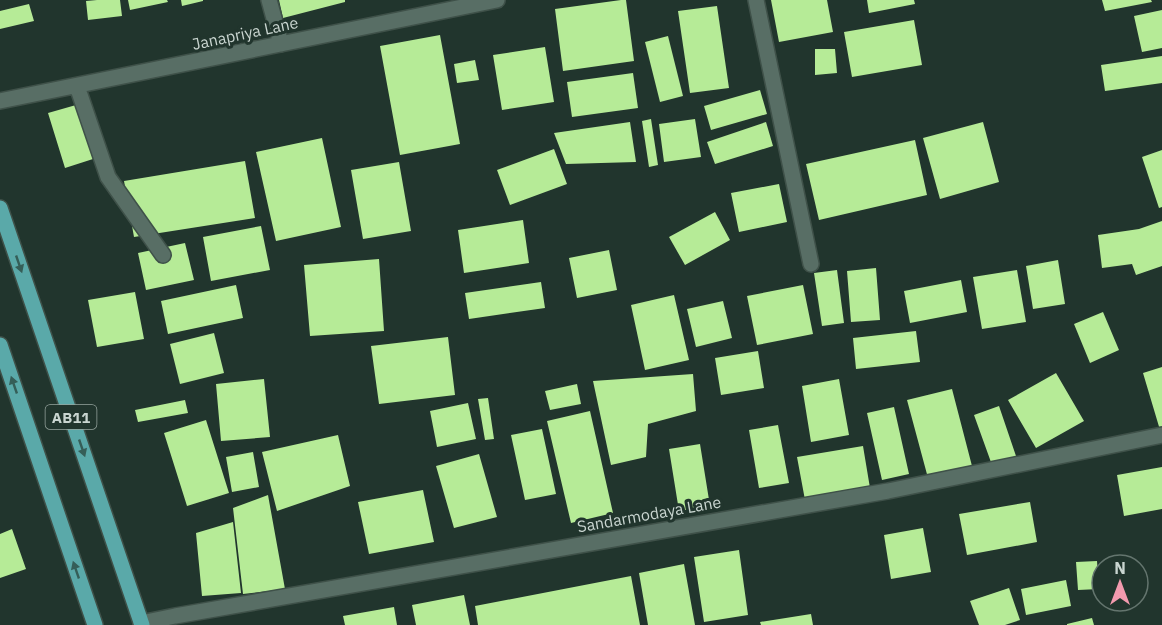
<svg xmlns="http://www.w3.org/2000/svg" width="1162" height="625" viewBox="0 0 1162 625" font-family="'IBM Plex Sans',sans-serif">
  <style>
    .building { fill: #b6eb97 }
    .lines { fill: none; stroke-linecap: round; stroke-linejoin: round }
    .minor-casing { stroke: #3f5149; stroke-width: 18 }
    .major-casing { stroke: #3f5149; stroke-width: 18 }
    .minor { stroke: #586e65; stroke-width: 15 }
    .major { stroke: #5aa9a9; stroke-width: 15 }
    .oneway { fill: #355e58 }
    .labels { text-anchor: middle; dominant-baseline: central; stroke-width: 6; stroke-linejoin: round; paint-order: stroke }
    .shield { fill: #21352d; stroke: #97a59f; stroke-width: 1.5 }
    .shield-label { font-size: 15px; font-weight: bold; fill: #c9d5d0 }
    .street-label { font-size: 16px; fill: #c9d5d0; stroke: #21352d }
  </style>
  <rect width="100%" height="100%" fill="#21352d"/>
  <path class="building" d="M97,0H120L122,16L88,20L86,1Z
    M128,0H167L168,2L130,10Z
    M181,0H203V1L182,6Z
    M279,0H345V2L283,18Z
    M621,0H626L634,61L563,71L555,9Z
    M771,0H827L833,32L779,42Z
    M867,0H914L915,4L869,13Z
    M1102,0H1151L1152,2L1105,11Z
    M29,4L34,21L0,29V11Z
    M717,6L729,88L690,93L678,11Z
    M1162,10V48L1142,52L1134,16Z
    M914,20L922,65L852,77L844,32Z
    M440,35L460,144L400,155L380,46Z
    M668,36L683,96L660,102L645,42Z
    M545,47L554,102L502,110L493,55Z
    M815,49H835L837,73L815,75Z
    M1162,56V83L1105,91L1101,65Z
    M475,60L479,80L457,83L454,64Z
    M633,73L638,108L572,117L567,82Z
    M760,90L767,114L711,130L704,106Z
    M76,105L93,159L65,168L48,113Z
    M651,119L658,165L649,167L642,121Z
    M695,119L701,157L664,162L659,124Z
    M630,122L636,162L566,164L554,133Z
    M766,122L773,146L715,164L707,142Z
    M983,122L999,182L940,199L923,138Z
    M322,138L341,227L276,241L256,152Z
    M915,140L927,195L819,220L806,164Z
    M554,149L567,184L510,205L497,170Z
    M1162,150V207L1159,208L1142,157Z
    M245,161L255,218L134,237L124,181Z
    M399,162L411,231L363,239L351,170Z
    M779,184L787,222L739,232L731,193Z
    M715,212L730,240L685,265L669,237Z
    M523,220L529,263L464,273L458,230Z
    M1162,221V266L1136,275L1132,264L1102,268L1098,235L1139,229Z
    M261,226L270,270L211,281L203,237Z
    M185,243L194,280L146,290L138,253Z
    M609,250L617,290L577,298L569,258Z
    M379,259L384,331L310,336L304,265Z
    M1058,260L1065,304L1033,309L1026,266Z
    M876,268L880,320L851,322L847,271Z
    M837,270L844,323L822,326L814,273Z
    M1017,270L1026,322L982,329L973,277Z
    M961,280L967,312L910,323L904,291Z
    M541,282L545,308L469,319L465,293Z
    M236,285L243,318L168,334L161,301Z
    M803,285L813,334L757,345L747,296Z
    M135,292L144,339L97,347L88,300Z
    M674,295L689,360L645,370L631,305Z
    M723,301L732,338L696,347L687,309Z
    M1103,312L1119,350L1090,363L1074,324Z
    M916,331L920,362L856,369L853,338Z
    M214,333L224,373L180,384L170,344Z
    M448,337L455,395L379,404L371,346Z
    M758,351L764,388L721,395L715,358Z
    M1162,367V430H1160L1143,373Z
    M1056,373L1084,421L1036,448L1008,400Z
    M693,374L696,411L648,424L646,457L611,465L593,381Z
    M264,379L270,437L221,441L216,384Z
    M839,379L849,435L811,442L802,386Z
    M577,384L581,404L550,410L545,391Z
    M952,389L972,466L928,478L907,400Z
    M488,398L494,439L485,440L478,399Z
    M185,400L188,413L138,422L135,410Z
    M468,403L476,439L437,447L430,411Z
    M999,406L1016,456L992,465L974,415Z
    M894,407L909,474L882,480L867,413Z
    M590,411L613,513L571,523L547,421Z
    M206,420L229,493L187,506L164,433Z
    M778,425L789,483L759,488L749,430Z
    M542,429L556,494L525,500L511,435Z
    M338,435L350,486L277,511L262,452Z
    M700,444L710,506L679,511L669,449Z
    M863,446L870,488L805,500L797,457Z
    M253,452L259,487L232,492L226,457Z
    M479,454L497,517L454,528L436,466Z
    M1162,467V509L1124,516L1117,475Z
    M423,490L434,542L369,554L358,502Z
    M268,495L285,589L243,594L233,508Z
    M1030,502L1037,542L967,555L959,514Z
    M233,522L241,593L202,596L196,533Z
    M923,528L931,572L891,579L884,535Z
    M12,529L26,569L0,578V534Z
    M739,550L748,615L704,622L694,557Z
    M1097,561L1099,589L1078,590L1076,562Z
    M684,564L695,625H648L639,573Z
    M631,576L640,625H478L475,606Z
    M1066,580L1071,606L1026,615L1021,589Z
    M1009,588L1020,620L1005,625H979L970,601Z
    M464,595L470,625H416L412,605Z
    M394,607L397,625H345L343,616Z
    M811,614L813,625H761L760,622Z
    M1092,618L1094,625H1067V624Z"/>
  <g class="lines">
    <g class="minor-casing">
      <path id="minor" d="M269,0L281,44
        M756,0L811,264
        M77,86L108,177L163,255
        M0,101L497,0
        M141,623L175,616L888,491L1162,435"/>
    </g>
    <g class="major-casing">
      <path id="major" d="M0,208L142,625
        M0,345L95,625"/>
    </g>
    <use href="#minor" class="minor"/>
    <use href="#major" class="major"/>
  </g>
  <defs><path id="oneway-solid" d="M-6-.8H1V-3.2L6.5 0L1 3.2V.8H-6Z" transform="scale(1.5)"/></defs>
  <g class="oneway">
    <use href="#oneway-solid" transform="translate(19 264) rotate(71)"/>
    <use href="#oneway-solid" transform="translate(14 385) rotate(-109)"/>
    <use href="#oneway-solid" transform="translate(82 448) rotate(71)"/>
    <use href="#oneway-solid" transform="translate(76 570) rotate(-109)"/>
  </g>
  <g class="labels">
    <rect class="shield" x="45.5" y="405" width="51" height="24" rx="4.5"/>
    <g class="shield-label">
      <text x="71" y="417">AB11</text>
    </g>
    <g class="street-label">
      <text transform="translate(245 33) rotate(-12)">Janapriya Lane</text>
      <text transform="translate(649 514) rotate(-10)">Sandarmodaya Lane</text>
    </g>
  </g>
  <g transform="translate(1120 583)"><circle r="28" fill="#21352d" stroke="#64756e" stroke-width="1.5"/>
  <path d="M0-4.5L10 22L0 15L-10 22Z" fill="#f29aae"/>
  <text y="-9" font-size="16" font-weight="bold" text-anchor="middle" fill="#c9d5d0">N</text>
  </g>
</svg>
